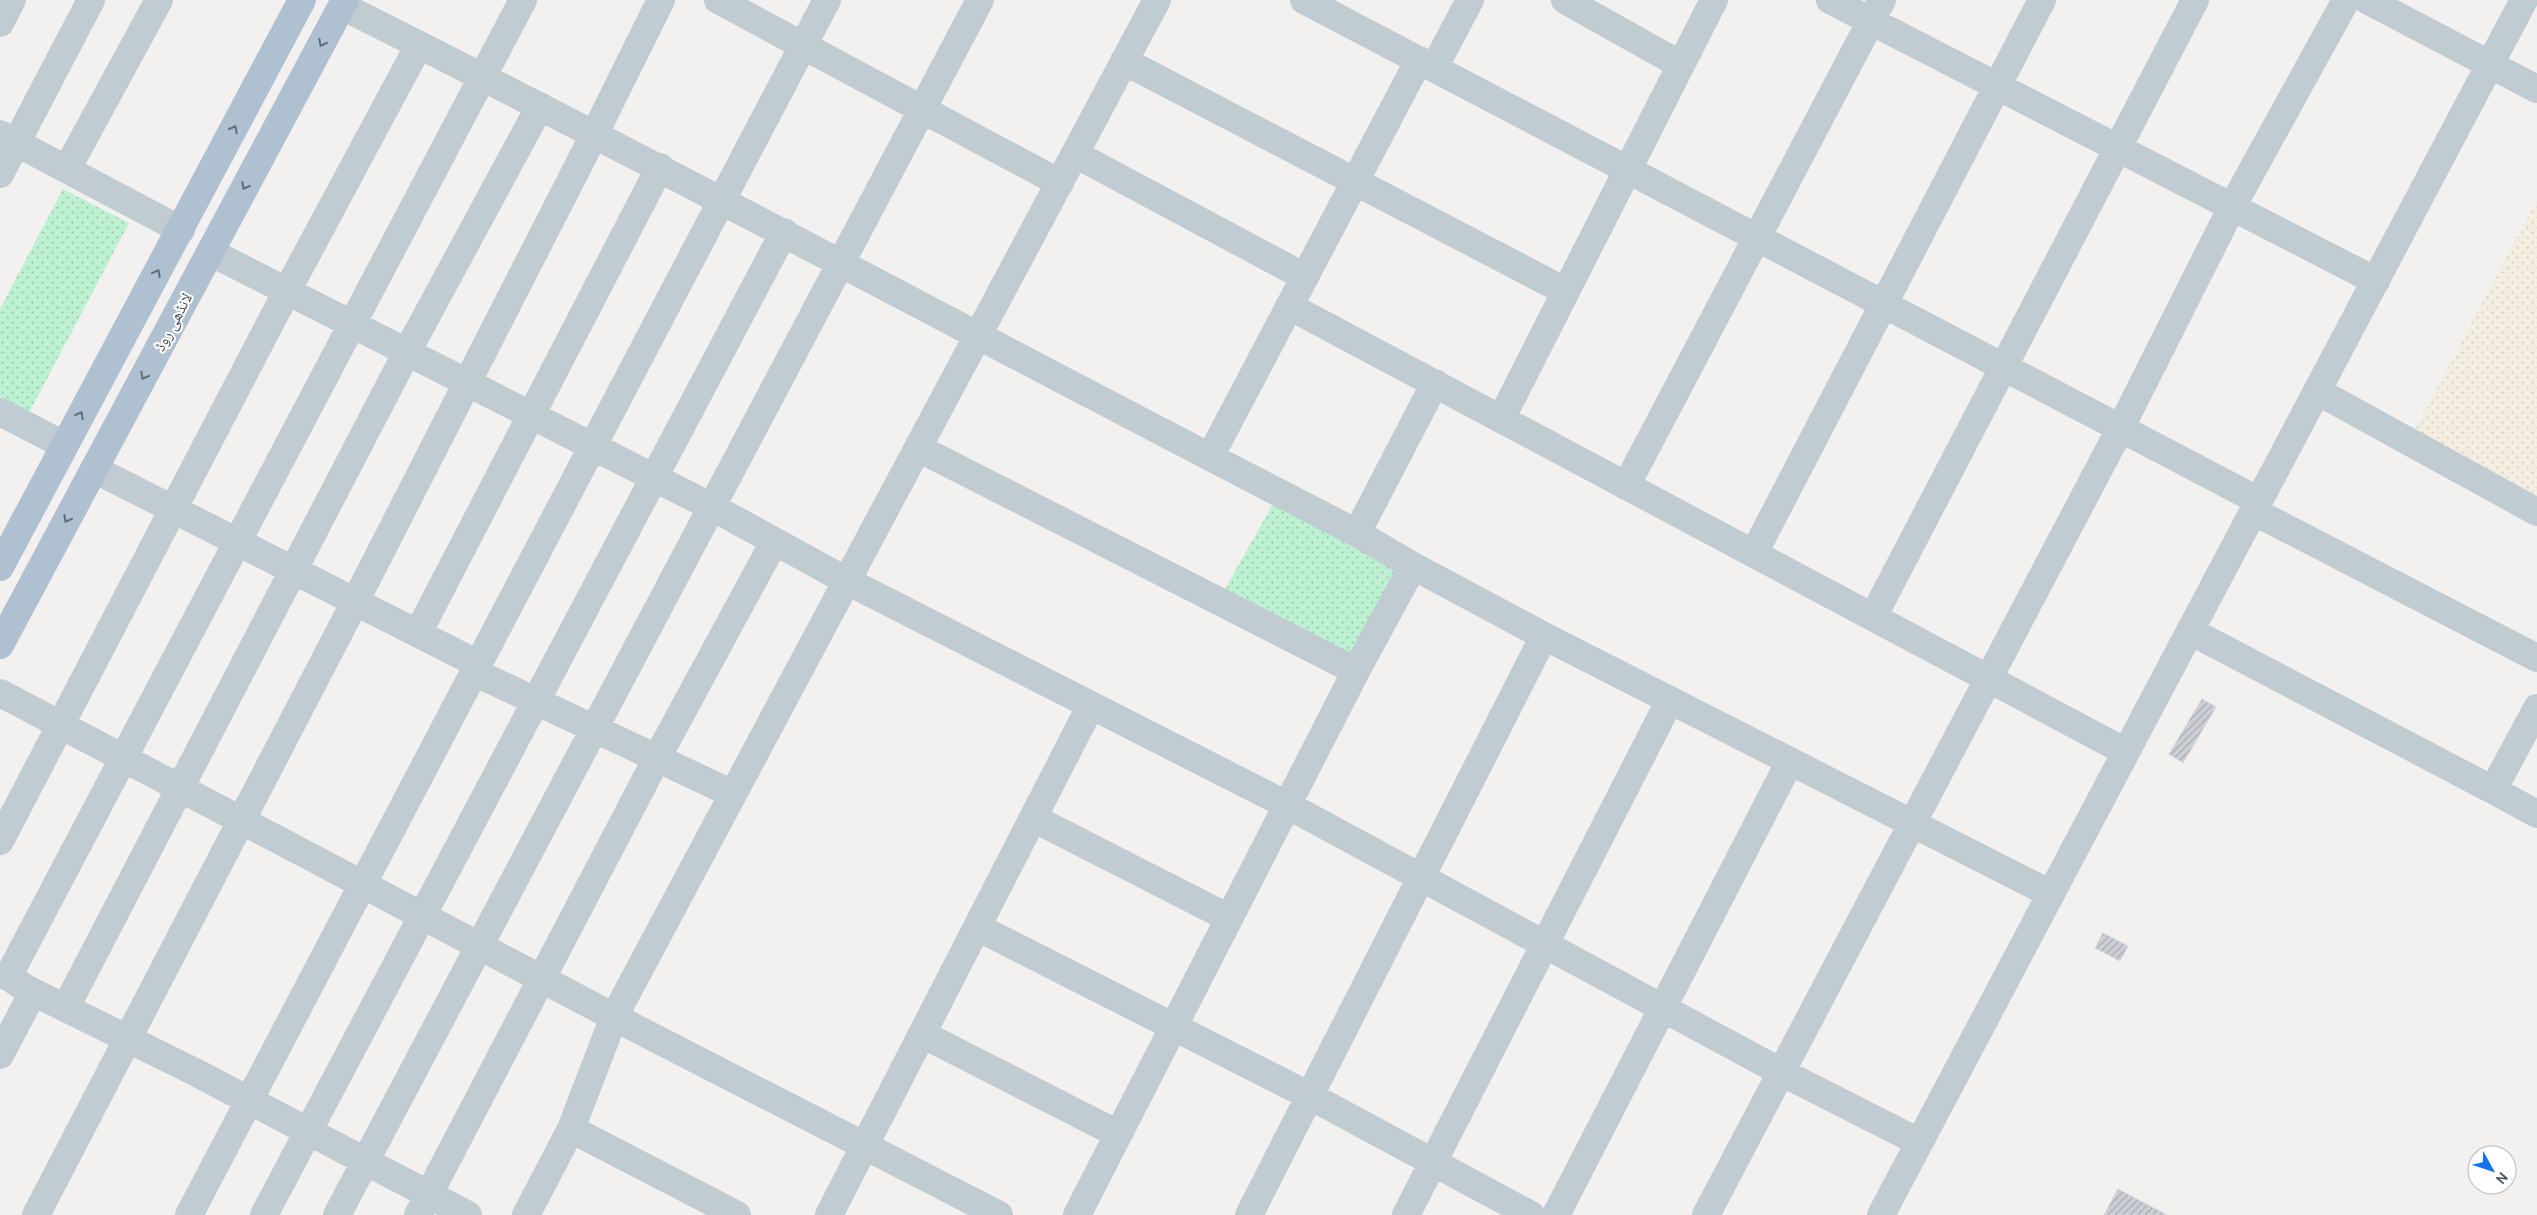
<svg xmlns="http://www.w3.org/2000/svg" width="2537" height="1215" viewBox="0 0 2537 1215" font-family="Cabin,'Noto Naskh Arabic',sans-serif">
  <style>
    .sand { fill: url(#sand-dots) }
    .park { fill: url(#park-dots) }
    .building { fill: url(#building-hatch); stroke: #d4d6dc }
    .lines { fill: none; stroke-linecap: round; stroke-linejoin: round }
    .minor { stroke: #c0cbd2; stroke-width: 28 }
    .major { stroke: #afc0d0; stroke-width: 28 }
    .oneway { stroke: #616f7a }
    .labels { text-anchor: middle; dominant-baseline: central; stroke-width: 4; stroke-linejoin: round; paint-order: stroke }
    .street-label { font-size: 16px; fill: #47545e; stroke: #fff }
  </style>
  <defs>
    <pattern id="sand-dots" width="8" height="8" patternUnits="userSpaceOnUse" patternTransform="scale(1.25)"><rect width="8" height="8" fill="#f4eee1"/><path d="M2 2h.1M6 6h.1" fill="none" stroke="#d3cec3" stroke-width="1.8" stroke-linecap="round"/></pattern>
    <pattern id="park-dots" width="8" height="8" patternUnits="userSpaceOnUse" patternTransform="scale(1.25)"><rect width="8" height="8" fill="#bdf1d1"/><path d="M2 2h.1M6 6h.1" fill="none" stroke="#9bc6ad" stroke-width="1.8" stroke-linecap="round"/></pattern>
    <pattern id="building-hatch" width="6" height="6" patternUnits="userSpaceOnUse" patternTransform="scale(1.25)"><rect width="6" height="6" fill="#cccfd5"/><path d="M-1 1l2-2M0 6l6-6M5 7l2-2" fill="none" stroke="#a7abb0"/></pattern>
  </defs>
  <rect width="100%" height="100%" fill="#f3f0f0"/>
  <path class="sand" d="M2537,200V496L2414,431Z"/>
  <path class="park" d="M63,189L129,223L27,417L0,402V309Z
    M1279,493L1413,566L1356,671L1219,600Z"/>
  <path class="building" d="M2202,699L2216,707L2183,763L2169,754Z
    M2103,933L2128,946L2120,961L2095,948Z
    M2118,1189L2167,1215H2104Z"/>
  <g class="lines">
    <path class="minor" d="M718,0L1060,183
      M1304,0L2259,501
      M1565,0L1681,65
      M1830,0L2376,281
      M2367,0L2537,89
      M342,6C683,177 1018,359 1357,533L1413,566L1544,636L2051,894
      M0,23L12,0
      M1124,61L1565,291
      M1434,68L1470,0
      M0,134L181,230
      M1075,154L1305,277
      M67,169L159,0
      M0,174L91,0
      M210,252L712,507L847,581L1287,805L1781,1072L1919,1142
      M1289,306L2126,752
      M2317,391L2537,512
      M0,412L64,445
      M1501,419L1714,0
      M918,448L1356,671
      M1210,457L1419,60
      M94,469L478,664
      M1626,486L1882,0
      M2253,511L2537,658
      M1357,533L1435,383
      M1754,553L2042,0
      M1873,617L2195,0
      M2190,631L2493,790
      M418,633L660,167
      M474,672L733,794
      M0,693L614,1017L999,1215
      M2537,708L2493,790L2537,814
      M1033,818L1229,918
      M0,841L287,291L419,45
      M977,927L1310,1096L1531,1215
      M8,977L523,0
      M27,989L195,1072L468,1215
      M66,1007L407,352L540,106
      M922,1034L1118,1134
      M0,1055L29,1000L27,989L13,980
      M571,1129L737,1215
      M36,1215L355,602L595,133L661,0
      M189,1215L827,0
      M264,1215L784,232
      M337,1215L980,0
      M418,1215L657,758L774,542
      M526,1215L571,1129L614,1017L1157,0
      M829,1215L1091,705
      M1077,1215L1356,671L1413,566
      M1249,1215L1544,636
      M1406,1215L1670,700
      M1556,1215L1790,761
      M1706,1215L2120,429L2232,207L2346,0
      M1881,1215L2524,0"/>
    <path class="major" d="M0,567L302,0
      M0,645L345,0"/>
  </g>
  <defs><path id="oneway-chevron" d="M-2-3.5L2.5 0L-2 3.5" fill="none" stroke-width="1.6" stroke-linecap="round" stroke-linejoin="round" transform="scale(1.25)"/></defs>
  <g class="oneway">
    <use href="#oneway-chevron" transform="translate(322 43) rotate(118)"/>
    <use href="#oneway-chevron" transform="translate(234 129) rotate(-62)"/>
    <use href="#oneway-chevron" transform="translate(245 186) rotate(118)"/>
    <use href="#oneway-chevron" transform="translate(157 273) rotate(-62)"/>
    <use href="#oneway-chevron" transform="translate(144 376) rotate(118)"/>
    <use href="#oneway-chevron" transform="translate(80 415) rotate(-62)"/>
    <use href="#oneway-chevron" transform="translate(67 519) rotate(118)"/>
  </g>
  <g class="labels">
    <g class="street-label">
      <text transform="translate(173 322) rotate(-62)">لانڈھی روڈ</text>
    </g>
  </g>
  <g transform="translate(2492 1170) rotate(130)"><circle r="24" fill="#ffffff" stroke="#b5bbbf"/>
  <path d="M0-4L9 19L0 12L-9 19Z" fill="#1273eb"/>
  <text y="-8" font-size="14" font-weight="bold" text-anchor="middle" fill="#47545e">N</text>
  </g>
</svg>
